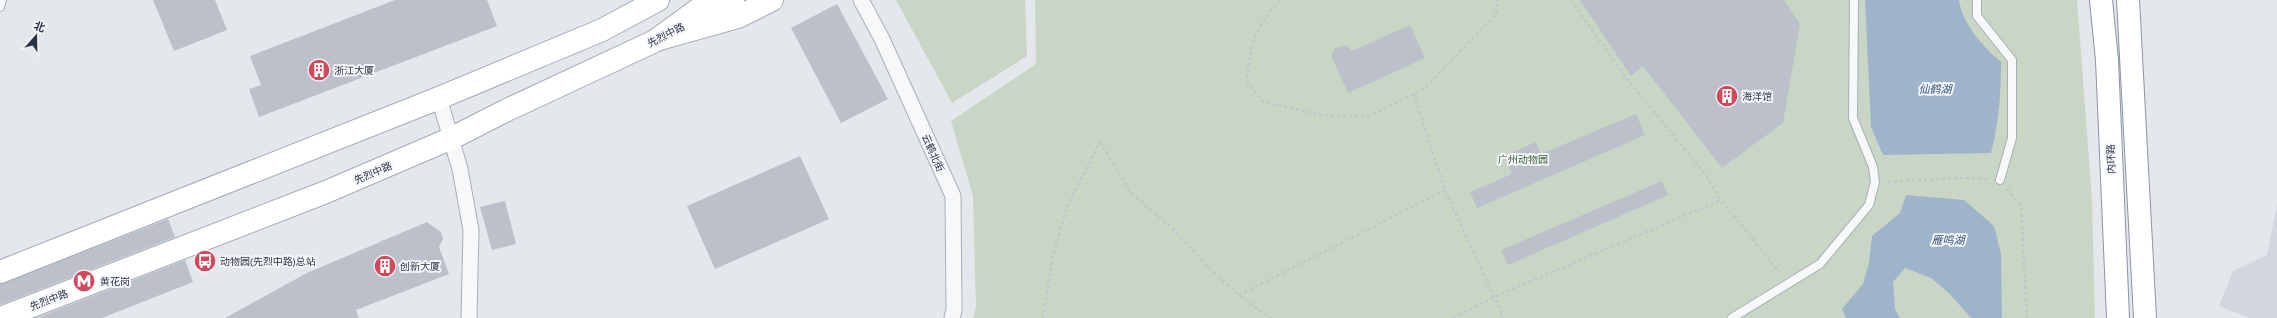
<svg xmlns="http://www.w3.org/2000/svg" width="2277" height="318" viewBox="0 0 2277 318" font-family="'PT Sans','Noto Sans SC',sans-serif">
  <style>
    .built { fill: #d2d6de }
    .green { fill: #c9d6c5 }
    .water { fill: #9fb4cc }
    .building { fill: #bbc0ca }
    .lines { fill: none; stroke-linecap: round; stroke-linejoin: round }
    .lane-casing { stroke: #a9aeb7; stroke-width: 10 }
    .street-casing { stroke: #a9aeb7; stroke-width: 17 }
    .secondary-casing { stroke: #a9aeb7; stroke-width: 24 }
    .primary-casing { stroke: #a3abb8; stroke-width: 24 }
    .highway-casing { stroke: #8b94a3; stroke-width: 24 }
    .path { stroke: #c2c5cb; stroke-width: 2.5; stroke-dasharray: 3 3; stroke-linecap: butt }
    .lane { stroke: #f7f8fa; stroke-width: 8 }
    .street { stroke: #f7f8fa; stroke-width: 15 }
    .secondary { stroke: #fff; stroke-width: 22 }
    .primary { stroke: #fff; stroke-width: 22 }
    .highway { stroke: #fff; stroke-width: 22 }
    .labels { text-anchor: middle; dominant-baseline: central; stroke-width: 4; stroke-linejoin: round; paint-order: stroke }
    .street-label { font-size: 10px; fill: #2b3445; stroke: #f4f6f9 }
    .poi-label { font-size: 10px; fill: #2b3445; stroke: #f4f6f9; text-anchor: start }
    .park-label { font-size: 10px; fill: #3f6138; stroke: #f4f6f9 }
    .water-label { font-size: 11px; font-style: italic; fill: #34527a; stroke: #f4f6f9 }
  </style>
  <rect width="100%" height="100%" fill="#e4e7ec"/>
  <path class="built" d="M2277,205V318H2249L2219,306L2233,271L2267,255Z"/>
  <path class="green" d="M896,0H1025L1027,56L952,103Z
    M1035,0H2077L2092,199L2095,318H973L976,306L973,196L951,121L1036,64Z"/>
  <path class="water" d="M1865,0H1959C1962,23 1983,47 2001,62C2001,94 1999,122 1991,153L1883,155L1871,127Z
    M1906,195L1964,200L1994,226L2001,254L2002,318H1971L1949,293L1931,278L1905,268L1893,282L1895,309L1900,318H1846L1842,309L1863,284L1869,263L1872,236L1900,213Z"/>
  <path class="building" d="M153,0H215L227,30L174,51Z
    M395,0H487L497,26L259,117L249,89L261,85L250,56Z
    M1580,0H1784L1800,24L1783,123L1722,168L1643,66L1631,76Z
    M837,4L888,99L841,123L791,28Z
    M1410,25L1425,58L1348,93L1331,56L1335,48L1347,45L1352,51Z
    M1636,114L1645,135L1477,208L1470,192L1512,174L1504,156L1536,142L1541,154Z
    M800,156L829,219L715,269L687,206Z
    M1662,181L1668,195L1508,265L1501,250Z
    M505,201L516,244L492,250L480,207Z
    M168,219L175,237L0,305V284Z
    M427,222L441,232L443,239L439,247L449,274L356,310L359,318H225L307,273Z
    M185,260L193,282L102,318H36Z"/>
  <g class="lines">
    <g class="lane-casing">
      <path id="lane" d="M1977,0V16L2012,60V138L2000,180
        M0,7L2,0
        M1732,318L1820,264L1869,205L1875,182L1873,167L1853,118L1854,0"/>
    </g>
    <g class="street-casing">
      <path id="street" d="M861,0L882,39L953,196L954,310L952,318
        M439,98L460,169L471,230L469,318"/>
    </g>
    <g class="secondary-casing">
      <path id="secondary" d="M693,21L733,0
        M656,40L738,17L772,0"/>
    </g>
    <g class="primary-casing">
      <path id="primary" d="M0,272L439,98L602,30L658,0
        M1,318L326,192L452,138L505,111L655,41L711,0"/>
    </g>
    <g class="highway-casing">
      <path id="highway" d="M2101,0L2107,60L2118,318
        M2128,0L2145,318"/>
    </g>
    <path class="path" d="M1280,0C1253,31 1251,42 1247,82L1263,102L1327,116H1370L1425,88L1496,14L1498,0
      M1571,0L1626,78L1706,175L1721,200L1780,273
      M1414,94L1445,190L1504,318
      M1100,142L1132,194L1169,225L1208,267L1239,295L1270,318
      M1888,182L1957,178L1989,179
      M2007,189L2021,206L2027,318
      M382,240L395,269L384,274
      M1239,295L1445,190
      M1043,318L1053,255L1067,207L1100,142
      M1453,318L1496,296L1721,200"/>
    <use href="#lane" class="lane"/>
    <use href="#street" class="street"/>
    <use href="#secondary" class="secondary"/>
    <use href="#primary" class="primary"/>
    <use href="#highway" class="highway"/>
  </g>
  <defs>
    <g id="building-disc" transform="scale(1.15)"><circle r="9.5" fill="#d1495b" stroke="#f4f6f9"/><path d="M-4-6H4V6H1V3H-1V6H-4ZM-2.5-4.3h1.7v1.8h-1.7ZM.8-4.3h1.7v1.8H.8ZM-2.5-1h1.7V.8h-1.7ZM.8-1h1.7V.8H.8Z" fill="#fff"/></g>
    <g id="bus-disc" transform="scale(1.15)"><circle r="9.5" fill="#d1495b" stroke="#f4f6f9"/><path d="M-5-6H5V4H4V6H2V4H-2V6H-4V4H-5ZM-3.5-4V0h7V-4ZM-3.5 1.2v1.5H-2V1.2ZM2 1.2v1.5H3.5V1.2Z" fill="#fff"/></g>
    <g id="metro-disc" transform="scale(1.15)"><circle r="9.5" fill="#d1495b" stroke="#f4f6f9"/><path d="M-5.5 5V-5H-3L0 0L3-5H5.5V5H3V-.5L0 4L-3-.5V5Z" fill="#fff"/></g>
  </defs>
  <g fill-rule="evenodd">
    <use href="#building-disc" x="319" y="70"/>
    <use href="#building-disc" x="1727" y="96"/>
    <use href="#bus-disc" x="205" y="261"/>
    <use href="#building-disc" x="385" y="266"/>
    <use href="#metro-disc" x="84" y="281"/>
  </g>
  <g class="labels">
    <g class="street-label">
      <text transform="translate(666 35) rotate(-27)">先烈中路</text>
      <text transform="translate(933 153) rotate(66)">云鹤北街</text>
      <text transform="translate(2111 159) rotate(-92)">内环路</text>
      <text transform="translate(373 173) rotate(-23)">先烈中路</text>
      <text transform="translate(49 300) rotate(-21)">先烈中路</text>
    </g>
    <g class="poi-label">
      <text x="334" y="70">浙江大厦</text>
      <text x="1742" y="96">海洋馆</text>
      <text x="220" y="261">动物园(先烈中路)总站</text>
      <text x="400" y="266">创新大厦</text>
      <text x="100" y="281">黄花岗</text>
    </g>
    <g class="park-label">
      <text x="1523" y="159">广州动物园</text>
    </g>
    <g class="water-label">
      <text x="1935" y="89">仙鹤湖</text>
      <text x="1948" y="240">雁鸣湖</text>
    </g>
  </g>
  <g transform="translate(36 36) rotate(20)" stroke="#f4f6f9" stroke-width="3" paint-order="stroke">
  <path d="M0-3L7 15L0 10L-7 15Z" fill="#2b3445"/>
  <text y="-6" font-size="11" font-weight="bold" text-anchor="middle" fill="#2b3445">北</text>
  </g>
</svg>
